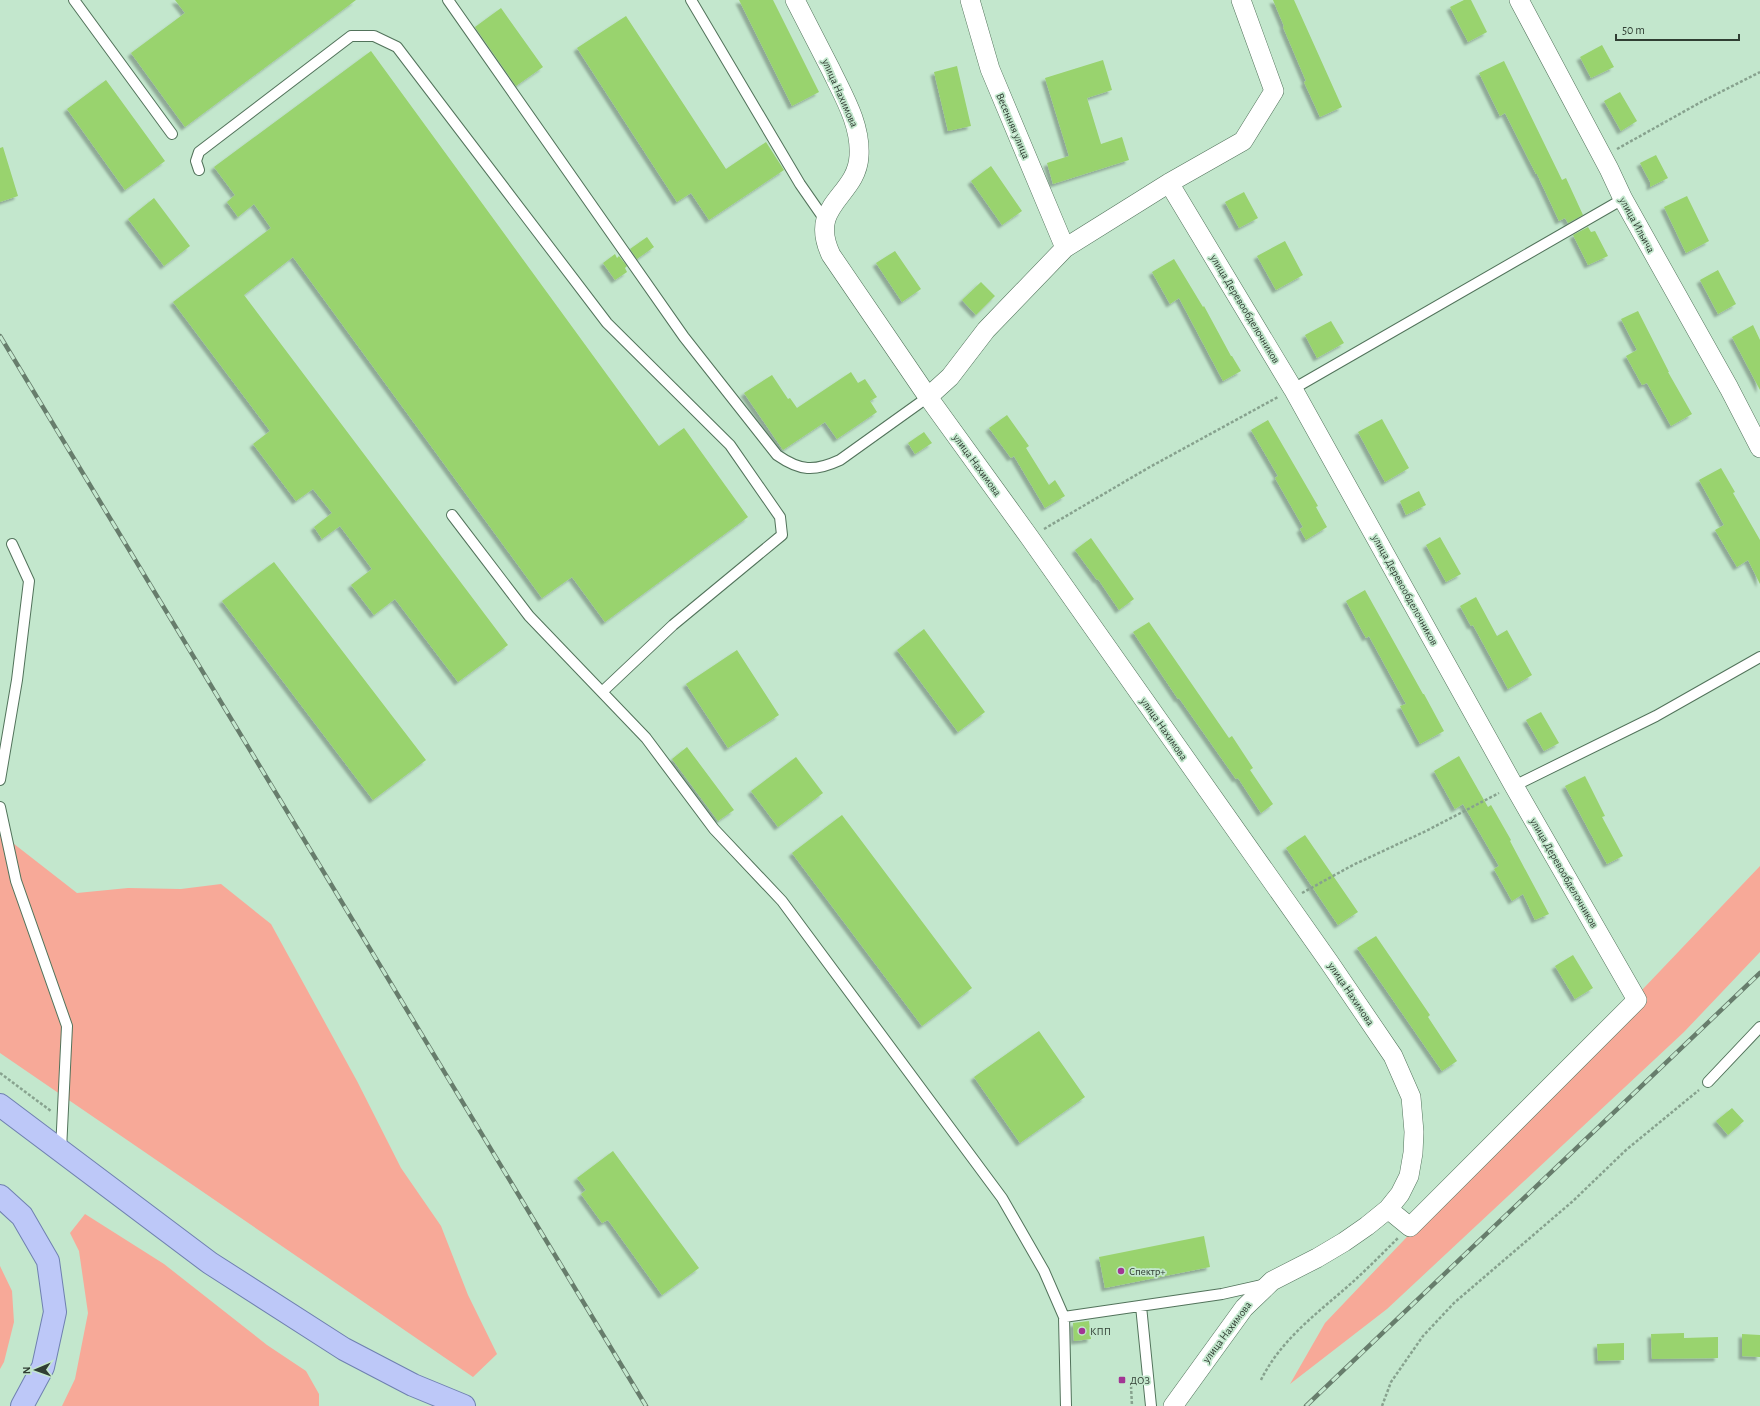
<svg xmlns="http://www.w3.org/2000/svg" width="1760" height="1406" viewBox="0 0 1760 1406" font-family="'Alegreya Sans',sans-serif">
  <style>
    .green { fill: #f7a998 }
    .building { fill: #99d36e; filter: url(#shadow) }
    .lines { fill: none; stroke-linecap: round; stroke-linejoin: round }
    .lane-casing { stroke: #52735b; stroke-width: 12 }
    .street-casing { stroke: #52735b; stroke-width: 20 }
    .primary-casing { stroke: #6f80b0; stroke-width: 24 }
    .path { stroke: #87a28e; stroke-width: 2.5; stroke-dasharray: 3 2; stroke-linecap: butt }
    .lane { stroke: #fff; stroke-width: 10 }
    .street { stroke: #fff; stroke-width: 19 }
    .primary { stroke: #bdc8f8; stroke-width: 22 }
    .rail-casing { stroke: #677d6c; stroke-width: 4.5 }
    .rail { stroke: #c3e7cd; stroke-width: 3; stroke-dasharray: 9; stroke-linecap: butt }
    .poi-dot { fill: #a23594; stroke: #c3e7cd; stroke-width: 1.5 }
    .labels { text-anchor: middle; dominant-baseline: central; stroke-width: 3.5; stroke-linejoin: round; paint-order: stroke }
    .street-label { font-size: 11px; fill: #303e33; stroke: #c3e7cd }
    .poi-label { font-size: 11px; fill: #303e33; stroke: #c3e7cd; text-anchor: start }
  </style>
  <defs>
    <filter id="shadow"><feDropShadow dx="-3.5" dy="3.5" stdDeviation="1" flood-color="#0004"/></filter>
  </defs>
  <rect width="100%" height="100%" fill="#c3e7cd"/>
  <path class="green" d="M0,833L77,893L128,888L181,889L221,884L271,924L357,1081L401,1168L441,1226L468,1295L497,1354L473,1377L0,1053Z
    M1760,866V952L1684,1032L1387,1309L1290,1384L1325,1323Z
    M85,1214L164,1264L267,1345L306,1371L319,1394V1406H62L75,1379L88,1313L79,1251L70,1233Z
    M0,1266L12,1291L14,1322L4,1362L0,1369Z"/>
  <path class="building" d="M175,0H356L185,127L131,53L185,13Z
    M739,0H773L819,92L792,106Z
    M1273,0H1294L1342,107L1320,117L1304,82L1306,81L1283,27L1284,26Z
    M1464,0H1471L1487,32L1468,42L1450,7Z
    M501,8L543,67L516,86L475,27Z
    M626,16L726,169L766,142L784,170L709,220L691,193L677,202L577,48Z
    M1602,45L1614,67L1591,78L1580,57Z
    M371,51L659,446L684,428L748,517L605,622L572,577L542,598L293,257L244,295L508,645L458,682L395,599L374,615L351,585L372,569L340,526L322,539L314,527L332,513L313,489L296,501L253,444L270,431L173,302L271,228L254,204L238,217L227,202L235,195L214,167Z
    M1103,60L1112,90L1087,98L1101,144L1122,137L1129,160L1053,184L1047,163L1069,156L1045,78Z
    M1504,61L1562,180L1566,178L1583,215L1568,223L1565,218L1559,221L1537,174H1536L1505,113L1500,116L1479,73Z
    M957,66L971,126L948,131L934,72Z
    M106,80L165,161L125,190L67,109Z
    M1620,92L1637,121L1621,131L1604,101Z
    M3,147L18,196L0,202V148Z
    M1656,155L1668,178L1650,187V182L1640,163Z
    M991,166L1022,211L1002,225L971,181Z
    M1244,192L1258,218L1239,228L1225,202Z
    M1687,196L1709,241L1686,253L1664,207Z
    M154,198L190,246L164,266L128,219Z
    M1588,227L1591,232L1595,231L1608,256L1588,265L1573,235Z
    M647,237L654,247L637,259L630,249Z
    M1285,241L1303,275L1276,290L1257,256Z
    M895,251L921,289L902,302L876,263Z
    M615,254L617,258L619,256L627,266L625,268L627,272L615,280L603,263Z
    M1174,259L1203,307L1204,306L1231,356H1232L1241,371L1223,381L1179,298L1170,304L1152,272Z
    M1718,270L1736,304L1718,314L1700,280Z
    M981,282L995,296L976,315L962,300Z
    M1638,311L1669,372H1668L1692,414L1671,426L1647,383L1642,385L1626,356L1637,350L1621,319Z
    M1331,321L1344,343L1317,358L1305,335Z
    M1753,325L1760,340V390L1732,337Z
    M851,372L858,383L865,379L877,397L870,401L877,412L837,439L825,422L783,450L744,393L772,375L788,399L790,398L797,408Z
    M1007,415L1029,446L1026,448L1049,485L1055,480L1065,496L1045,508L1014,456L1011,458L989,428Z
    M1382,419L1409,468L1385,482L1358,432Z
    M1268,420L1318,506L1316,507L1327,527L1306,540L1300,529L1303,527L1275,478L1278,476L1251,430Z
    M924,432L932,443L915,454L908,443Z
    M1721,468L1735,492L1733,493L1760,540V584L1748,560L1737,567L1715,530L1724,525L1699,480Z
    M1419,491L1426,505L1406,515L1400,501Z
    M1440,537L1461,574L1446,582L1426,545Z
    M1091,538L1134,599L1119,610L1098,579L1097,580L1075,550Z
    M274,562L426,760L373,800L222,601Z
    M1365,590L1423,694H1424L1444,731L1420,744L1400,706L1406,704L1369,636L1366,638L1346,601Z
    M1476,597L1497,636L1507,630L1532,675L1508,689L1473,625L1471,626L1460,606Z
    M1149,622L1229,738L1232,736L1253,768L1250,770L1273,804L1261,813L1238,778L1236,779L1179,698L1178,699L1133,632Z
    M924,629L985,712L958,732L897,650Z
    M737,650L779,715L728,748L686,684Z
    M1541,712L1559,743L1544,751L1526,720Z
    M687,747L734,810L718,821L672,759Z
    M1459,756L1488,807L1491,805L1511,840L1510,841L1549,914L1535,920L1523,894L1512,901L1494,869L1499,866L1463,804L1455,809L1434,771Z
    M796,757L823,793L778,827L751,791Z
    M1585,776L1605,816L1602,817L1623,856L1607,864L1565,786Z
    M842,815L972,988L922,1026L792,853Z
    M1305,835L1358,912L1338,925L1286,848Z
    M1376,936L1430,1015L1428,1017L1457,1061L1442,1071L1357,948Z
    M1573,955L1593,988L1575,999L1555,966Z
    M1039,1031L1085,1097L1020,1143L974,1077Z
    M1732,1108L1744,1121L1728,1135L1716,1121Z
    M613,1151L699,1268L662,1295L608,1220L602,1223L581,1194L586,1190L577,1178Z
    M1204,1236L1210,1267L1105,1288L1099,1257Z
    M1089,1321L1091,1339L1074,1341L1073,1323Z
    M1684,1333V1338L1718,1337V1358L1652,1359L1651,1334Z
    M1742,1334L1760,1335V1357L1742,1356Z
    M1624,1343V1360L1598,1361L1597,1344Z"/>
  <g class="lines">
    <g class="lane-casing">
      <path id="lane" d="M74,0L172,134
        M448,0L684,337L777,455C800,471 814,472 840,460L928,397
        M691,0L800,184L825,220
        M199,170L196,161L199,152L351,36H374L397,47L607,323L730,445L780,517L782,535L673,625L602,692
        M1293,389L1623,199
        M452,515L529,616L646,738L714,829L782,901L1002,1198L1044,1271L1064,1317L1066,1406
        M0,780L17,680L29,581L12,544
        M1514,786L1656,716L1760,657
        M0,807L16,881L67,1026L61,1150
        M1708,1082L1760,1027
        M1141,1306L1151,1406
        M1064,1317L1222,1294L1262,1285"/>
    </g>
    <g class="street-casing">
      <path id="street" d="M795,0C807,23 819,47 831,70C844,97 861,125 859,156C857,197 807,204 831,255L928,397L1030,538L1329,962L1393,1056L1411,1097L1414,1132L1413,1153L1409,1176L1400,1194L1388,1209L1367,1226L1344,1242L1317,1258L1272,1281L1244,1308L1173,1406
        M970,0L990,69L1065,248
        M1519,0L1609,169L1623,199L1729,388L1760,448
        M1169,183L1293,389L1514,786L1637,1000L1410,1227L1388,1209
        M928,397L950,377L986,330L1065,248L1169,183L1243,141L1274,91L1241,0"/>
    </g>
    <g class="primary-casing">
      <path id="primary" d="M0,1105L210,1263L344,1349L413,1385L464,1406
        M0,1196L22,1216L48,1261L55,1312L43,1367L22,1406"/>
    </g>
    <path class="path" d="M1617,149L1701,102L1760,72
      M1044,529L1148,468L1278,397
      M1302,893L1353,865L1426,831L1499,793
      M0,1073L51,1111
      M1261,1380C1282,1337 1322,1310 1356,1279C1370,1266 1384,1252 1398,1238
      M1131,1386L1132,1406
      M1382,1406L1391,1382L1423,1336L1454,1303L1573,1201L1626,1150L1699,1090"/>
    <use href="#lane" class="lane"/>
    <use href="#street" class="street"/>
    <use href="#primary" class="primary"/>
    <g class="rail-casing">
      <path id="rail" d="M0,336L646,1406
        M1306,1406L1760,973"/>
    </g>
    <use href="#rail" class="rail"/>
  </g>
  <g class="poi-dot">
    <circle cx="1121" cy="1271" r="4"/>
    <circle cx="1082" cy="1331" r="4"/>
    <rect x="1118" y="1376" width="8" height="8" rx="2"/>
  </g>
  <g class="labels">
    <g class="street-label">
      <text transform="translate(840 93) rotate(66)">улица Нахимова</text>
      <text transform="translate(1013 126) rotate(67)">Весенняя улица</text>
      <text transform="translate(1637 225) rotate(61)">улица Ильича</text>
      <text transform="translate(1245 309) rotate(59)">улица Деревообделочников</text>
      <text transform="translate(977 465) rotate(54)">улица Нахимова</text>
      <text transform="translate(1405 590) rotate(61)">улица Деревообделочников</text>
      <text transform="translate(1164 729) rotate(55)">улица Нахимова</text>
      <text transform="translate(1564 873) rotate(60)">улица Деревообделочников</text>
      <text transform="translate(1351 994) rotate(56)">улица Нахимова</text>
      <text transform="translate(1227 1332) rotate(-53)">улица Нахимова</text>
    </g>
    <g class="poi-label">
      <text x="1129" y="1271">Спектр+</text>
      <text x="1090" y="1331">КПП</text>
      <text x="1130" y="1380">ДОЗ</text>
    </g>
  </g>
  <g transform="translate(36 1370) rotate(268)" stroke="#c3e7cd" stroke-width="3" paint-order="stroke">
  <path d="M0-3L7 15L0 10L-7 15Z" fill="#303e33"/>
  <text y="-6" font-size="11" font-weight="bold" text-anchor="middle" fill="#303e33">N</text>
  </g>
  <path d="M1616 34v6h123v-6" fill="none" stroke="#303e33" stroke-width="2"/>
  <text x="1622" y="34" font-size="12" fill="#303e33" stroke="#c3e7cd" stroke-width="3" paint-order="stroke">50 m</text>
</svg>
